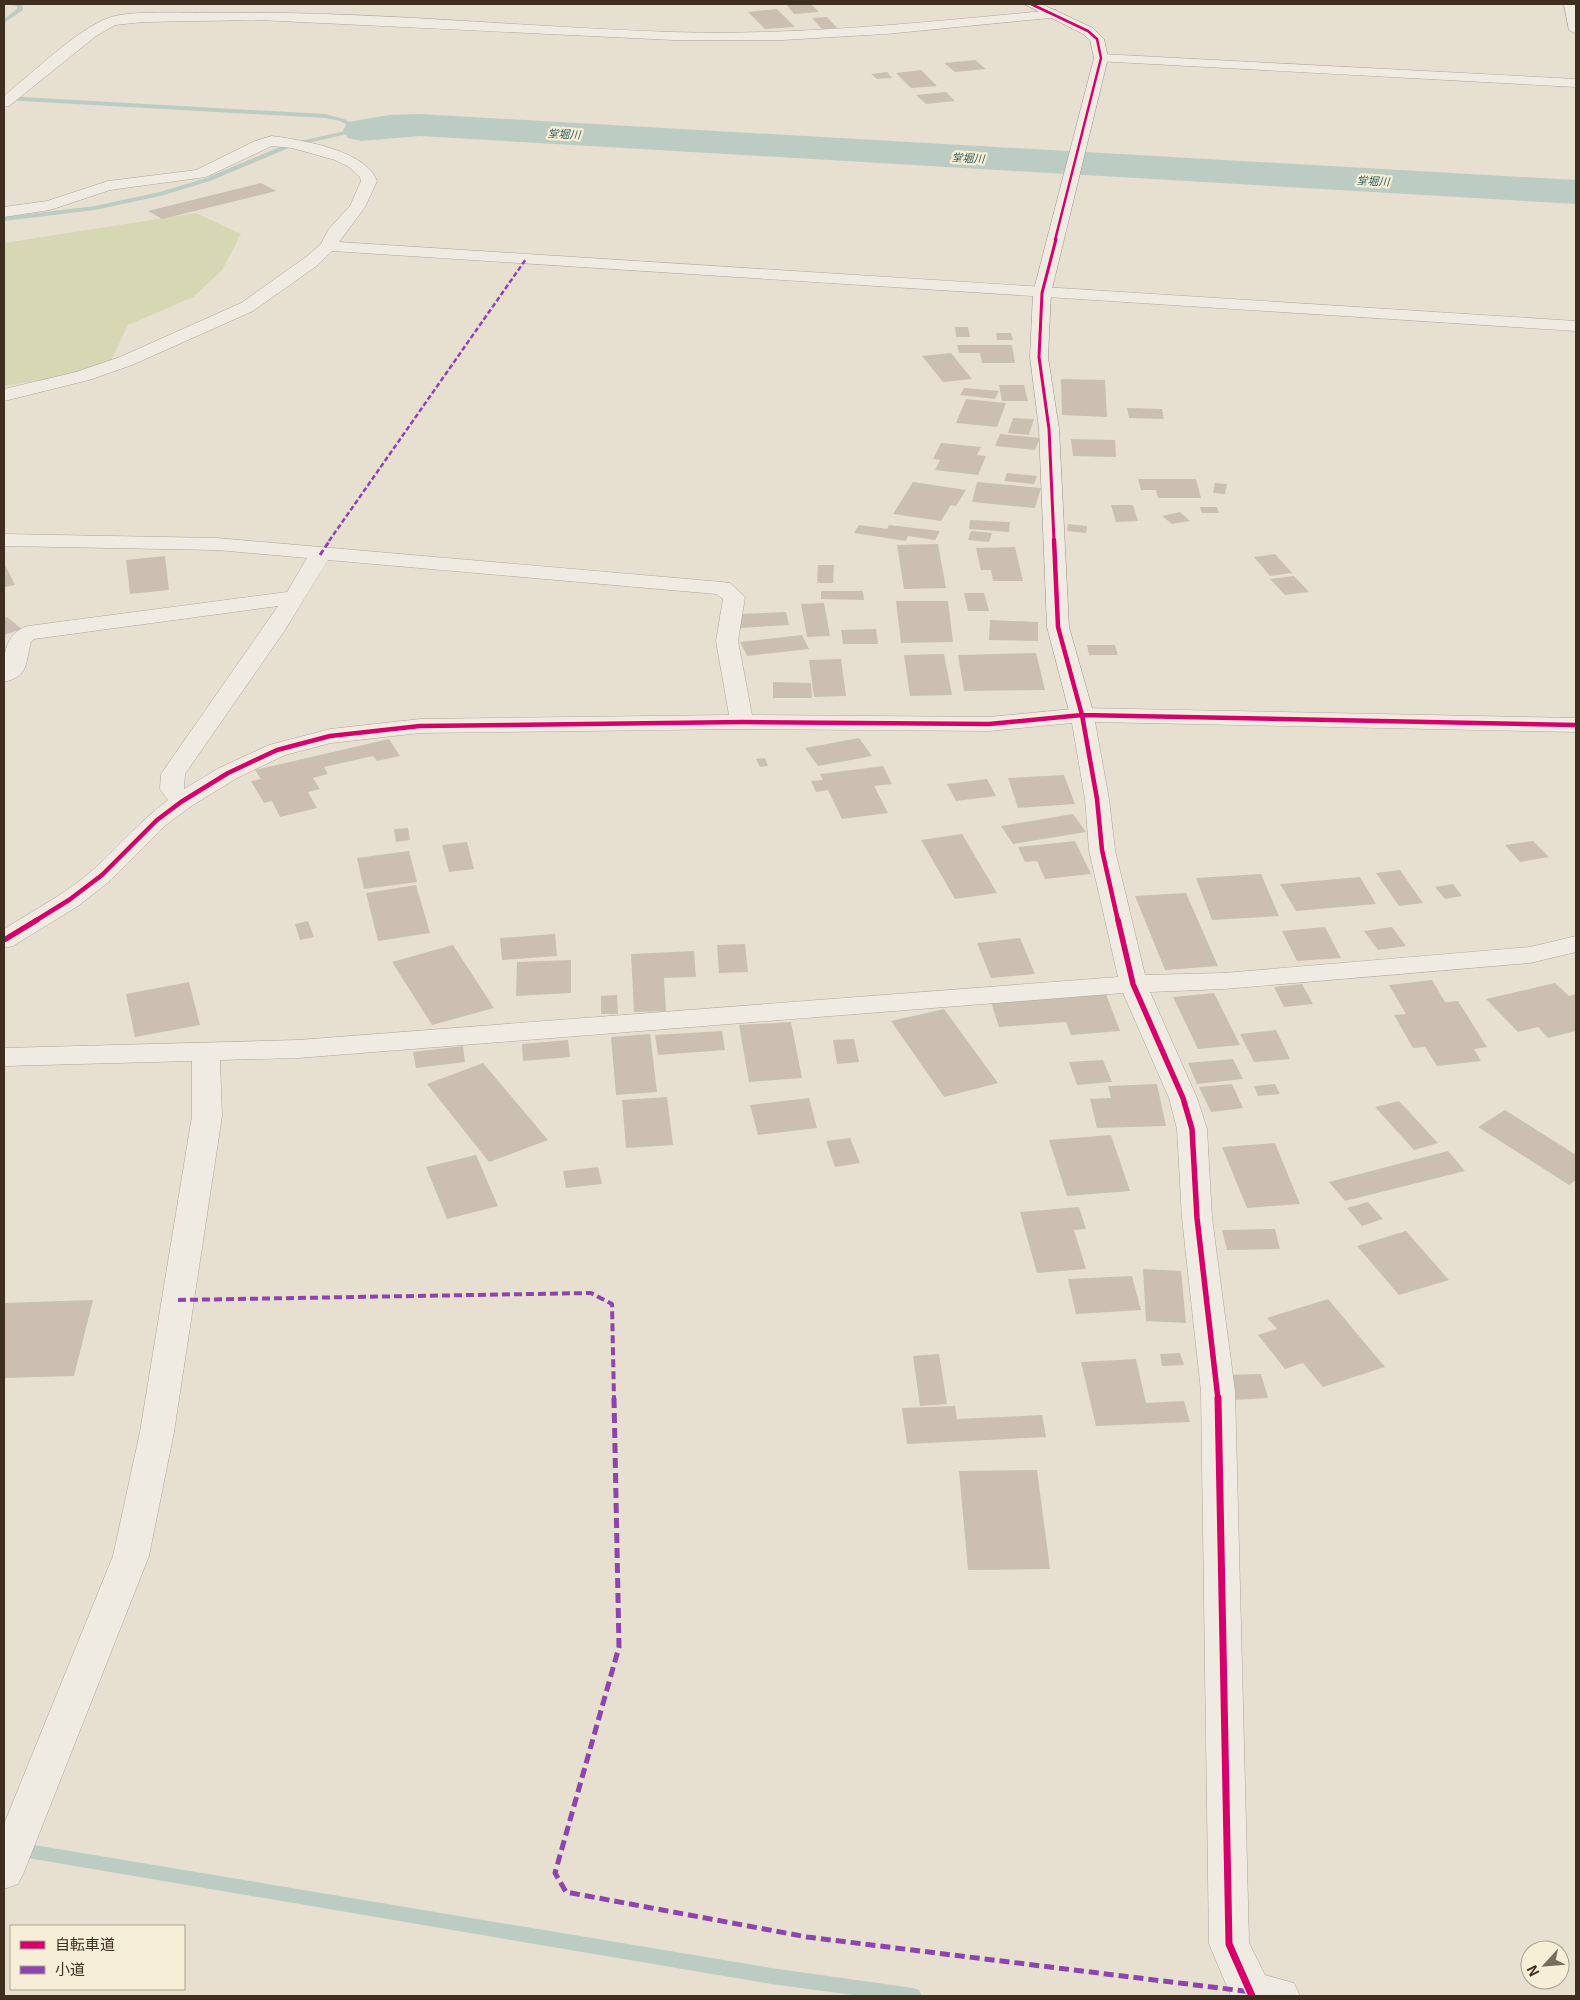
<svg xmlns="http://www.w3.org/2000/svg" width="1580" height="2000" viewBox="0 0 1580 2000" font-family="Georgia,'Noto Sans JP',serif">
  <style>
    .green { fill: #d6d7b3 }
    .lines { fill: none; stroke-linecap: round; stroke-linejoin: round }
    .stream { fill: #bcccc2; fill-rule: evenodd }
    .river { fill: #bcccc2; fill-rule: evenodd }
    .building { fill: #cbbfb2 }
    .street-casing { stroke: #ada599; stroke-width: 1 }
    .secondary-casing { stroke: #9c958a; stroke-width: 1 }
    .street { fill: #efebe3; fill-rule: evenodd }
    .secondary { fill: #efebe3; fill-rule: evenodd }
    .quiet-far3 { stroke: #8e44ad; stroke-width: 2.5; stroke-dasharray: 5 2.5; stroke-linecap: butt }
    .quiet-far2 { stroke: #8e44ad; stroke-width: 3; stroke-dasharray: 6 3; stroke-linecap: butt }
    .quiet-far1 { stroke: #8e44ad; stroke-width: 4; stroke-dasharray: 8 4; stroke-linecap: butt }
    .quiet { stroke: #8e44ad; stroke-width: 5; stroke-dasharray: 10 5; stroke-linecap: butt }
    .cycleway-far4-casing { stroke: #f7eed8; stroke-width: 4.5 }
    .cycleway-far3-casing { stroke: #f7eed8; stroke-width: 5 }
    .cycleway-far2-casing { stroke: #f7eed8; stroke-width: 7 }
    .cycleway-far1-casing { stroke: #f7eed8; stroke-width: 9 }
    .cycleway-casing { stroke: #f7eed8; stroke-width: 10 }
    .cycleway-far4 { stroke: #d6006c; stroke-width: 2.5 }
    .cycleway-far3 { stroke: #d6006c; stroke-width: 3 }
    .cycleway-far2 { stroke: #d6006c; stroke-width: 4.5 }
    .cycleway-far1 { stroke: #d6006c; stroke-width: 5.5 }
    .cycleway { stroke: #d6006c; stroke-width: 7 }
    .labels { text-anchor: middle; dominant-baseline: central; stroke-width: 4.5; stroke-linejoin: round; paint-order: stroke }
    .far-water-label { font-size: 11px; font-style: italic; fill: #2f5d5a; stroke: #f7eed8 }
  </style>
  <rect width="100%" height="100%" fill="#e7e0d1"/>
  <path class="green" d="M196,213L241,234L222,270L193,297L128,325L107,369L4,386V243Z"/>
  <g class="lines">
    <path class="stream" d="M6,4H22L23,10L4,23V19L17,9V6Z
      M4,96L325,114L344,119L364,130L291,147L210,181L164,195L95,210L4,221V217L95,206L160,192L206,178L287,144L355,129L340,121L325,118L4,100Z
      M4,1840L771,1968L913,1988L919,1990L922,1996H860L771,1984L4,1854Z"/>
    <path class="river" d="M420,114L1576,180V204L420,136L361,141L348,138L343,130L348,122L389,115Z"/>
  </g>
  <path class="building" d="M786,4H811L819,12L794,14Z
    M777,9L795,27L765,29L748,12Z
    M827,17L837,28L822,29L812,18Z
    M975,60L986,69L955,72L944,63Z
    M921,70L937,86L911,88L896,73Z
    M887,72L892,78L877,79L871,74Z
    M946,92L955,101L926,104L916,95Z
    M261,183L276,191L162,219L148,211Z
    M955,327H968L970,337H956Z
    M996,333H1011L1013,340H997Z
    M957,345H1012L1015,363H982L980,353H959Z
    M951,353L972,379L943,382L922,356Z
    M1061,379L1105,380L1107,417L1062,415Z
    M999,385H1024L1028,401H1002Z
    M964,388L999,391L995,399L960,395Z
    M966,399L1006,403L997,427L956,423Z
    M1127,408L1162,409L1164,419L1129,418Z
    M1013,418L1034,419L1029,435L1008,433Z
    M1000,434L1040,438L1035,450L995,446Z
    M1071,439L1115,440L1116,457L1073,456Z
    M941,443L981,447L977,455L986,456L978,475L935,470L940,460L933,459Z
    M1007,473L1037,476L1034,484L1004,481Z
    M1138,479H1196L1201,498H1158L1156,490H1141Z
    M913,482L966,490L956,506L951,505L941,521L893,514Z
    M977,482L1041,488L1035,508L972,502Z
    M1215,483L1227,484L1225,494L1213,493Z
    M1111,505H1133L1138,521L1116,522Z
    M1200,507H1217L1219,513H1202Z
    M1180,512L1190,521L1172,524L1162,516Z
    M970,520L1010,522L1009,532L969,529Z
    M1068,524L1087,526L1086,533L1067,531Z
    M859,525L887,529L889,525L940,531L935,540L908,536L906,541L854,533Z
    M971,531L992,533L989,542L968,540Z
    M938,544L946,588L904,589L897,545Z
    M1015,547L1023,581H993L991,570H981L976,548Z
    M1275,554L1292,573L1270,576L1254,557Z
    M165,556L169,590L130,594L126,560Z
    M4,563L15,585L4,587Z
    M818,565H834L833,583H817Z
    M1294,576L1309,592L1285,595L1270,579Z
    M821,591H863L864,600L821,599Z
    M964,593H984L989,611H968Z
    M896,601H948L953,642L901,643Z
    M824,603L830,636L807,637L801,604Z
    M786,612L789,625L739,628L737,614Z
    M7,617L22,629L4,635V618Z
    M990,620L1038,622V641L989,640Z
    M876,629L878,644H843L841,630Z
    M802,635L809,649L747,656L740,642Z
    M1087,645H1115L1118,655H1089Z
    M1036,653L1045,690L964,691L958,655Z
    M944,654L952,695L910,696L904,655Z
    M841,659L846,696L814,697L809,660Z
    M773,682L811,683L812,698H773Z
    M859,738L872,756L818,766L805,748Z
    M389,739L400,756L377,761L373,756L324,767L328,774L313,778L320,789L308,792L317,808L280,817L272,801L264,803L251,781L261,779L255,770Z
    M765,758L768,766L760,767L756,759Z
    M883,766L892,784L874,786L888,813L842,819L828,790L816,792L811,781L823,780L820,774Z
    M1064,775L1075,804L1018,808L1008,778Z
    M987,779L996,796L956,801L947,784Z
    M1073,814L1086,832L1013,844L1001,826Z
    M408,828L410,840L396,842L394,829Z
    M962,834L997,893L955,899L921,840Z
    M1075,841L1091,874L1045,879L1037,861L1025,862L1018,847Z
    M1533,841L1549,857L1520,862L1505,845Z
    M467,842L474,869L449,872L442,845Z
    M409,851L417,882L364,889L357,858Z
    M1400,870L1423,903L1399,906L1376,873Z
    M1261,874L1279,916L1212,920L1196,878Z
    M1360,877L1376,904L1296,911L1280,884Z
    M1453,884L1462,896L1445,899L1435,887Z
    M416,885L430,933L378,941L366,893Z
    M1186,893L1218,966L1165,970L1135,896Z
    M308,921L314,937L300,940L295,924Z
    M1325,927L1341,958L1297,961L1282,931Z
    M1392,927L1406,946L1378,950L1364,931Z
    M555,934L557,956L502,960L500,938Z
    M1020,938L1035,974L991,978L977,943Z
    M745,944L748,972L719,973L717,945Z
    M453,945L494,1008L432,1025L392,962Z
    M694,951L696,977L664,978L666,1011L634,1012L631,954Z
    M571,960V993L516,996L517,962Z
    M1432,980L1445,1002L1458,1001L1487,1047L1474,1049L1481,1061L1437,1066L1425,1047L1413,1048L1394,1015L1406,1014L1389,985Z
    M189,982L200,1025L135,1037L126,994Z
    M1555,983L1569,996L1576,994V1031L1548,1038L1538,1027L1518,1032L1486,999Z
    M1302,984L1313,1004L1284,1007L1274,987Z
    M1214,993L1240,1045L1198,1049L1173,997Z
    M1106,994L1120,1031L1071,1035L1066,1022L999,1027L991,1002Z
    M617,995L618,1014H601V996Z
    M944,1009L998,1083L944,1097L891,1021Z
    M791,1022L802,1078L749,1082L739,1025Z
    M1276,1030L1290,1059L1254,1062L1240,1034Z
    M722,1031L725,1050L658,1055L655,1035Z
    M650,1034L657,1092L616,1095L611,1037Z
    M854,1039L859,1062L837,1064L833,1040Z
    M568,1040L570,1057L523,1061L522,1044Z
    M463,1046L465,1062L416,1068L413,1052Z
    M1233,1059L1243,1079L1197,1084L1188,1063Z
    M1103,1060L1112,1082L1077,1085L1069,1062Z
    M483,1063L548,1140L489,1162L427,1084Z
    M1157,1084L1166,1126L1097,1128L1090,1099L1111,1098L1108,1086Z
    M1232,1084L1243,1108L1211,1112L1199,1087Z
    M1275,1084L1280,1094L1258,1096L1254,1086Z
    M667,1097L673,1145L626,1148L622,1100Z
    M809,1098L817,1128L758,1135L750,1105Z
    M1399,1101L1438,1143L1414,1150L1375,1107Z
    M1505,1110L1576,1155V1180L1569,1185L1478,1127Z
    M1111,1135L1130,1191L1067,1196L1049,1140Z
    M850,1138L860,1163L835,1167L826,1141Z
    M1275,1143L1300,1204L1247,1208L1222,1147Z
    M1448,1151L1465,1171L1345,1201L1329,1182Z
    M476,1155L498,1206L447,1219L426,1167Z
    M598,1167L602,1184L566,1188L563,1171Z
    M1368,1202L1383,1219L1362,1226L1347,1208Z
    M1079,1207L1086,1229L1074,1230L1086,1269L1037,1273L1020,1212Z
    M1275,1229L1280,1249L1227,1250L1222,1230Z
    M1406,1231L1449,1280L1399,1295L1357,1246Z
    M1143,1269L1181,1271L1186,1323L1146,1321Z
    M1132,1276L1141,1310L1076,1314L1068,1279Z
    M1328,1299L1385,1367L1323,1387L1303,1363L1285,1369L1258,1335L1277,1329L1267,1318Z
    M93,1300L74,1376L4,1378V1303Z
    M1180,1353L1184,1365L1162,1366L1160,1354Z
    M939,1354L947,1404L920,1406L913,1356Z
    M1136,1359L1146,1403L1184,1401L1190,1422L1096,1426L1081,1362Z
    M1261,1374L1268,1398L1234,1400L1227,1375Z
    M955,1406L957,1419L1042,1415L1046,1437L907,1444L902,1408Z
    M1037,1470L1050,1569L968,1570L959,1471Z"/>
  <g class="lines">
    <g class="street-casing">
      <path id="street" d="M1564,4H1576V34L1569,30Z
        M1055,10L1062,14L1060,17L886,34L782,40H673L259,20L143,22L115,25L96,36L9,106L4,107V96C30,75 78,29 108,18C129,10 185,13 210,13C364,10 518,27 671,32C799,36 927,22 1055,10Z
        M1101,54L1576,79V87L1096,61L1094,58Z
        M272,136C301,140 366,150 377,181L365,207L339,242L1576,321V331L332,251L318,265L253,311L132,365L89,380L4,401V389L76,372L120,357L241,303L306,257L321,244L328,230L350,206L361,181L360,177L349,167L335,160L292,148L272,146L206,177L110,190L50,210L4,217V207L47,201L108,181L196,170L255,141Z
        M4,534L217,538L722,582L730,583L745,597L738,641L752,715L989,717L1082,708L1576,718V732L1095,722L1109,799L1115,850L1145,975L1224,973L1530,947L1576,936V952L1530,963L1224,989L1150,992L1197,1098L1207,1129L1212,1218L1235,1391L1249,1943L1265,1975L1294,1983L1300,1996H1231L1209,1944L1201,1391L1182,1218L1177,1129L1169,1098L1123,993L298,1058L220,1060L222,1116L174,1432L149,1556L24,1872L18,1884L4,1889V1824L113,1556L140,1432L192,1116V1061L4,1066V1048L298,1040L1118,977L1089,850L1085,799L1072,723L989,731L742,729L420,733L331,743L285,755L237,778L190,807L166,825L111,880L78,906L13,946L4,948V929C34,910 67,893 94,869C119,846 140,821 168,800L160,789L161,774L278,606L34,639L31,642C25,664 29,676 4,682C3,660 3,633 28,626L287,592L307,558L217,550L4,546ZM328,560L716,594L723,599L716,641L729,715L420,719L330,729L269,745L219,768L184,789L185,774L285,630Z"/>
    </g>
    <g class="secondary-casing">
      <path id="secondary" d="M1024,4H1041L1093,28L1104,39L1108,58L1051,293L1048,357L1059,429L1069,627L1094,715L1090,720L1082,722L1074,720L1070,715L1047,627L1039,429L1030,357L1033,293L1094,58L1090,40L1083,34Z"/>
    </g>
    <use href="#street" class="street"/>
    <use href="#secondary" class="secondary"/>
    <path class="quiet-far3" d="M329,541L526,259"/>
    <path class="quiet-far2" d="M320,555L330,540"/>
    <path class="quiet-far1" d="M178,1300L591,1293L612,1304L614,1399"/>
    <path class="quiet" d="M614,1398L619,1647L555,1873L566,1892L807,1937L1252,1992"/>
    <g class="cycleway-far4-casing">
      <path id="cycleway-far4" d="M1031,4L1088,31L1097,39L1101,58L1055,240"/>
    </g>
    <g class="cycleway-far3-casing">
      <path id="cycleway-far3" d="M1054,541L1049,429L1039,357L1042,293L1056,239"/>
    </g>
    <g class="cycleway-far2-casing">
      <path id="cycleway-far2" d="M1054,540L1058,627L1082,715L1097,799L1102,850L1118,921
        M35,921L69,900L102,875L157,820L181,802L228,773L277,750L330,736L420,726L742,722L989,724L1082,715L1576,725"/>
    </g>
    <g class="cycleway-far1-casing">
      <path id="cycleway-far1" d="M1118,920L1133,984L1183,1098L1192,1129L1197,1218L1218,1399
        M4,940L37,920"/>
    </g>
    <g class="cycleway-casing">
      <path id="cycleway" d="M1218,1398L1229,1944L1252,1996"/>
    </g>
    <use href="#cycleway-far4" class="cycleway-far4"/>
    <use href="#cycleway-far3" class="cycleway-far3"/>
    <use href="#cycleway-far2" class="cycleway-far2"/>
    <use href="#cycleway-far1" class="cycleway-far1"/>
    <use href="#cycleway" class="cycleway"/>
  </g>
  <g class="labels">
    <g class="far-water-label">
      <text transform="translate(564 133) rotate(3)">堂堀川</text>
      <text transform="translate(968 157) rotate(3)">堂堀川</text>
      <text transform="translate(1373 180) rotate(3)">堂堀川</text>
    </g>
  </g>
  <rect width="1580" height="2000" fill="none" stroke="#3d2e20" stroke-width="10"/>
  <rect x="10" y="1925" width="175" height="65" fill="#f7eed8" stroke="#ada18e"/>
  <rect x="20" y="1941" width="25" height="8" fill="#d6006c" stroke="#ada18e"/>
  <text x="55" y="1950" font-size="15" fill="#3d2e20">自転車道</text>
  <rect x="20" y="1966" width="25" height="8" fill="#8e44ad" stroke="#ada18e"/>
  <text x="55" y="1975" font-size="15" fill="#3d2e20">小道</text>
  <g transform="translate(1545 1965) rotate(244)"><circle r="24" fill="#f7eed8" stroke="#ada18e"/>
  <path d="M0-4L9 19L0 12L-9 19Z" fill="#786c5e"/>
  <text y="-8" font-size="14" font-weight="bold" text-anchor="middle" fill="#3d2e20">N</text>
  </g>
</svg>
